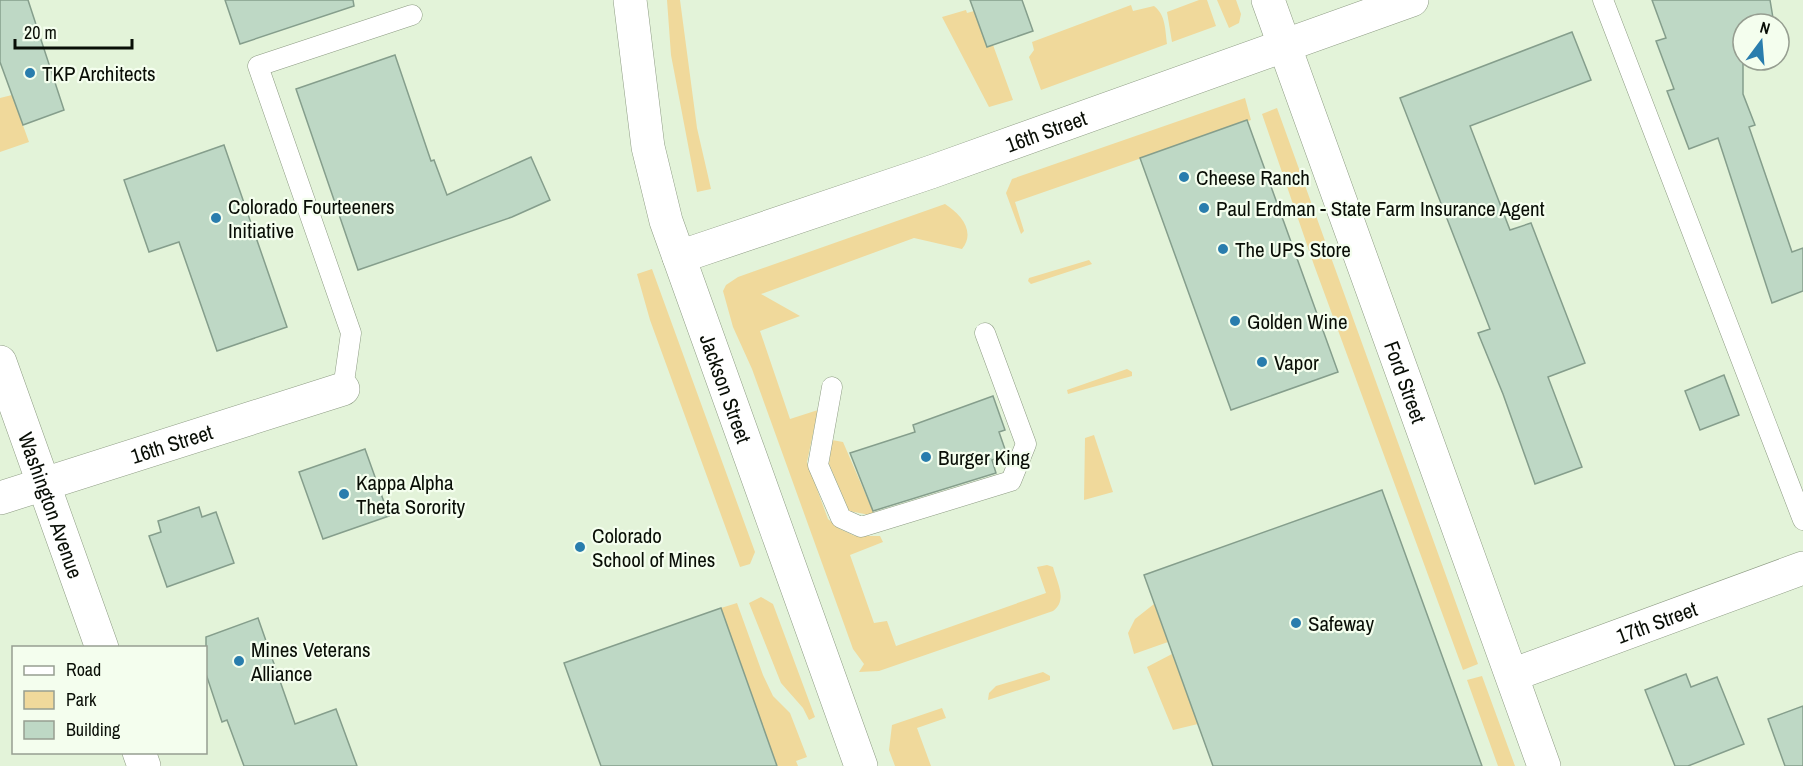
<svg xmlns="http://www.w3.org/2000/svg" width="1803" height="766" viewBox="0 0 1803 766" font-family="'Archivo Narrow',sans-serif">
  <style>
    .green { fill: #f0d99b }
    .building { fill: #bed8c5; stroke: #859e8c; stroke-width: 1.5 }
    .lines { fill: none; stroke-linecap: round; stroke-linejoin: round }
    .service-casing { stroke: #8d9b83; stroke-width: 21 }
    .minor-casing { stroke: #8d9b83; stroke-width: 34 }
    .tertiary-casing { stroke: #8d9b83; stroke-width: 34 }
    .secondary-casing { stroke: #8d9b83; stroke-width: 34 }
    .service { stroke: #fff; stroke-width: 20 }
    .minor { stroke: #fff; stroke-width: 33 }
    .tertiary { stroke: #fff; stroke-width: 33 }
    .secondary { stroke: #fff; stroke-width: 33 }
    .poi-dot { fill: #297dad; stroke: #f4feee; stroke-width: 2 }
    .labels { text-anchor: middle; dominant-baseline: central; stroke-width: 4.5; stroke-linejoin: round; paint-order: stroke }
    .poi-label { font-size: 21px; fill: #090e06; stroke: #f4feee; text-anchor: start }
    .street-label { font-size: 21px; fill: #090e06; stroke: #f4feee }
  </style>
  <rect width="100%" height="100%" fill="#e3f3d9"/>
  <path class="green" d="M667,0H680L697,128L711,189L697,192L671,55Z
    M1199,0H1207L1216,26L1172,42L1167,12Z
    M1217,0H1236L1241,14L1239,23L1229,28Z
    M1131,5L1133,11L1154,6C1166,15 1165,30 1167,44L1041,90L1029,57L1034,50L1032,42Z
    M966,10L967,13L974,11L987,47L993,45L1013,100L989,107L942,17Z
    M12,95L29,142L0,152V98Z
    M1245,98L1251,120L1015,202L1024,231L1021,234L1006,193L1012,179Z
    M1277,108L1478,664L1463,670L1314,265L1262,114Z
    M945,204C961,214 976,232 962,249L914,238L761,294L800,316L760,331L790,419L818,410L807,462L828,519L840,529L855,536H880L883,542L850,555L874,623L887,621L896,646L1046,593L1037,567L1047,565L1053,567C1057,583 1068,600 1053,611L879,671L859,672L864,664L853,649L752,369L733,327L723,291L726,285L738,277Z
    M1089,260L1092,264L1031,284L1028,281L1029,278Z
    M652,269L755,552L750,564L740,567L650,320L637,274Z
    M1127,369L1132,372V376L1068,394L1067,390Z
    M1094,435L1113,492L1084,500L1085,438Z
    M832,440L843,442L875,516L849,511L829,464Z
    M761,597L773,604L815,717L809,720L803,708L781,683L749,603Z
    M737,603L763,675L773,696L790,713L807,757L796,761L798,766H777L721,608Z
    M1154,604L1168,642L1134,654L1128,633L1135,619Z
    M1172,654L1198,724L1173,730L1147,667Z
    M1043,672L1050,676V680L988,700L989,693L996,686Z
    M1482,676L1515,766H1498L1467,680Z
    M942,708L946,718L917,728L931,766H895L889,750L892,725Z"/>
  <path class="building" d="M0,0H28L64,110L23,125L0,62Z
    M225,0H353L354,6L240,44Z
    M970,0H1022L1033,31L987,47Z
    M1652,0H1770L1774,24H1743V94L1755,125L1749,127L1792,252L1803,248V291L1772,303L1718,138L1689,149L1667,91L1674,89L1656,41L1666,38Z
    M1572,32L1591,80L1470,126L1510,230L1531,223L1585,363L1548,377L1582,467L1535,484L1503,394L1478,333L1490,329L1400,98Z
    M395,55L431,161L434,160L447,195L531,157L550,200L512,217L358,270L296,89Z
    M1247,120L1338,372L1231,410L1140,158Z
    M224,145L287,327L217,351L179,242L149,252L124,180Z
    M1724,375L1739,415L1700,430L1685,391Z
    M993,396L1005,430L999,432L1007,455L992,460L996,473L873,511L850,453L915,432L913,425Z
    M365,449L389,516L323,539L299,472Z
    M1382,490L1482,766H1213L1144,575Z
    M199,507L202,517L216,512L234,563L167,587L149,536L161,532L158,521Z
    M721,608L777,766H601L564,663Z
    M258,618L295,724L336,709L357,766H244L227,720L222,722L206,674V637Z
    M1686,674L1691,687L1717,677L1744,744L1688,766H1675L1645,690Z
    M1803,706V766H1785L1768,719Z"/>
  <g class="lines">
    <g class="service-casing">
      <path id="service" d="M1603,0L1803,520
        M832,387L818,465L841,518L861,527L1011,481L1026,444L985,333
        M343,389L351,333L258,66L412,15"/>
    </g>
    <g class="minor-casing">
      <g id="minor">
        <path id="s1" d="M679,257L931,172L1412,0"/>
        <path id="s2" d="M0,498L343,389"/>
        <path id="s3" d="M1512,675L1803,568"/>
      </g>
    </g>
    <g class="tertiary-casing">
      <g id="tertiary">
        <path id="s4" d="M0,362L102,648"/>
        <path d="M139,752L144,766"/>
      </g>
    </g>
    <g class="secondary-casing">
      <g id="secondary">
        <path id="s5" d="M630,0L648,147L666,221L861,766"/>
        <path id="s6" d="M1268,0L1544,766"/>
      </g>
    </g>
    <use href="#service" class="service"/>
    <use href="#minor" class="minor"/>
    <use href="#tertiary" class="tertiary"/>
    <use href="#secondary" class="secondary"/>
  </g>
  <g class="poi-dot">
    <circle cx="30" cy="73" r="6"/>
    <circle cx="1184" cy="177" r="6"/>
    <circle cx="1204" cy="208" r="6"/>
    <circle cx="216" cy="218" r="6"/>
    <circle cx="1223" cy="249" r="6"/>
    <circle cx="1235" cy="321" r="6"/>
    <circle cx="1262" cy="362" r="6"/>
    <circle cx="926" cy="457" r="6"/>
    <circle cx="344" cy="494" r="6"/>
    <circle cx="580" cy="547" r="6"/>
    <circle cx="1296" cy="623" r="6"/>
    <circle cx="239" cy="661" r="6"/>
  </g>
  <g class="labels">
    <g class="poi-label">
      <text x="42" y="73">TKP Architects</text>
      <text x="1196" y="177">Cheese Ranch</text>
      <text x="228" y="206">Colorado Fourteeners<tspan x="228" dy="24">Initiative</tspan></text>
      <text x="1216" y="208">Paul Erdman - State Farm Insurance Agent</text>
      <text x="1235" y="249">The UPS Store</text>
      <text x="1247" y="321">Golden Wine</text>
      <text x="1274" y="362">Vapor</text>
      <text x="938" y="457">Burger King</text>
      <text x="356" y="482">Kappa Alpha<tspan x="356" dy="24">Theta Sorority</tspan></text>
      <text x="592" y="535">Colorado<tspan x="592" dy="24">School of Mines</tspan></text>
      <text x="1308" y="623">Safeway</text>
      <text x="251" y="649">Mines Veterans<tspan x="251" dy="24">Alliance</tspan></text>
    </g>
    <g class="street-label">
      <text stroke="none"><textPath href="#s1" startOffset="388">16th Street</textPath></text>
      <text stroke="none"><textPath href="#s6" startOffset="406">Ford Street</textPath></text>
      <text stroke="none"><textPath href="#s5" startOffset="402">Jackson Street</textPath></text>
      <text stroke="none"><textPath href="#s2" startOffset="180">16th Street</textPath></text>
      <text stroke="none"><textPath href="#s4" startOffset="152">Washington Avenue</textPath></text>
      <text stroke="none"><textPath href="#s3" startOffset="154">17th Street</textPath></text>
    </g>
  </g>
  <rect x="12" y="646" width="195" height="108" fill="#f4feee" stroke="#969e91" stroke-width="1.5"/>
  <rect x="24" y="666" width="30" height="9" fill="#ffffff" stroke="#969e91" stroke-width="1.5"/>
  <text x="66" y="676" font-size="18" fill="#090e06">Road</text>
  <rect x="24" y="691" width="30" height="18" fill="#f0d99b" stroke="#969e91" stroke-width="1.5"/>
  <text x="66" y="706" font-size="18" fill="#090e06">Park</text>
  <rect x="24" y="721" width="30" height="18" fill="#bed8c5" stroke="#969e91" stroke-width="1.5"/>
  <text x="66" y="736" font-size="18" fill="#090e06">Building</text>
  <g transform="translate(1761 42) rotate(16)"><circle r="28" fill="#f4feee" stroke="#969e91" stroke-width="1.5"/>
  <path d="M0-4.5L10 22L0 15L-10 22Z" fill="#297dad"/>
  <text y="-9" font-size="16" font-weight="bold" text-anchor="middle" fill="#090e06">N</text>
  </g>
  <path d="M15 39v9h117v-9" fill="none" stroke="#090e06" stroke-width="3"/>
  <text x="24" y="39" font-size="18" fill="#090e06" stroke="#f4feee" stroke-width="4.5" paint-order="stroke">20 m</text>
</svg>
